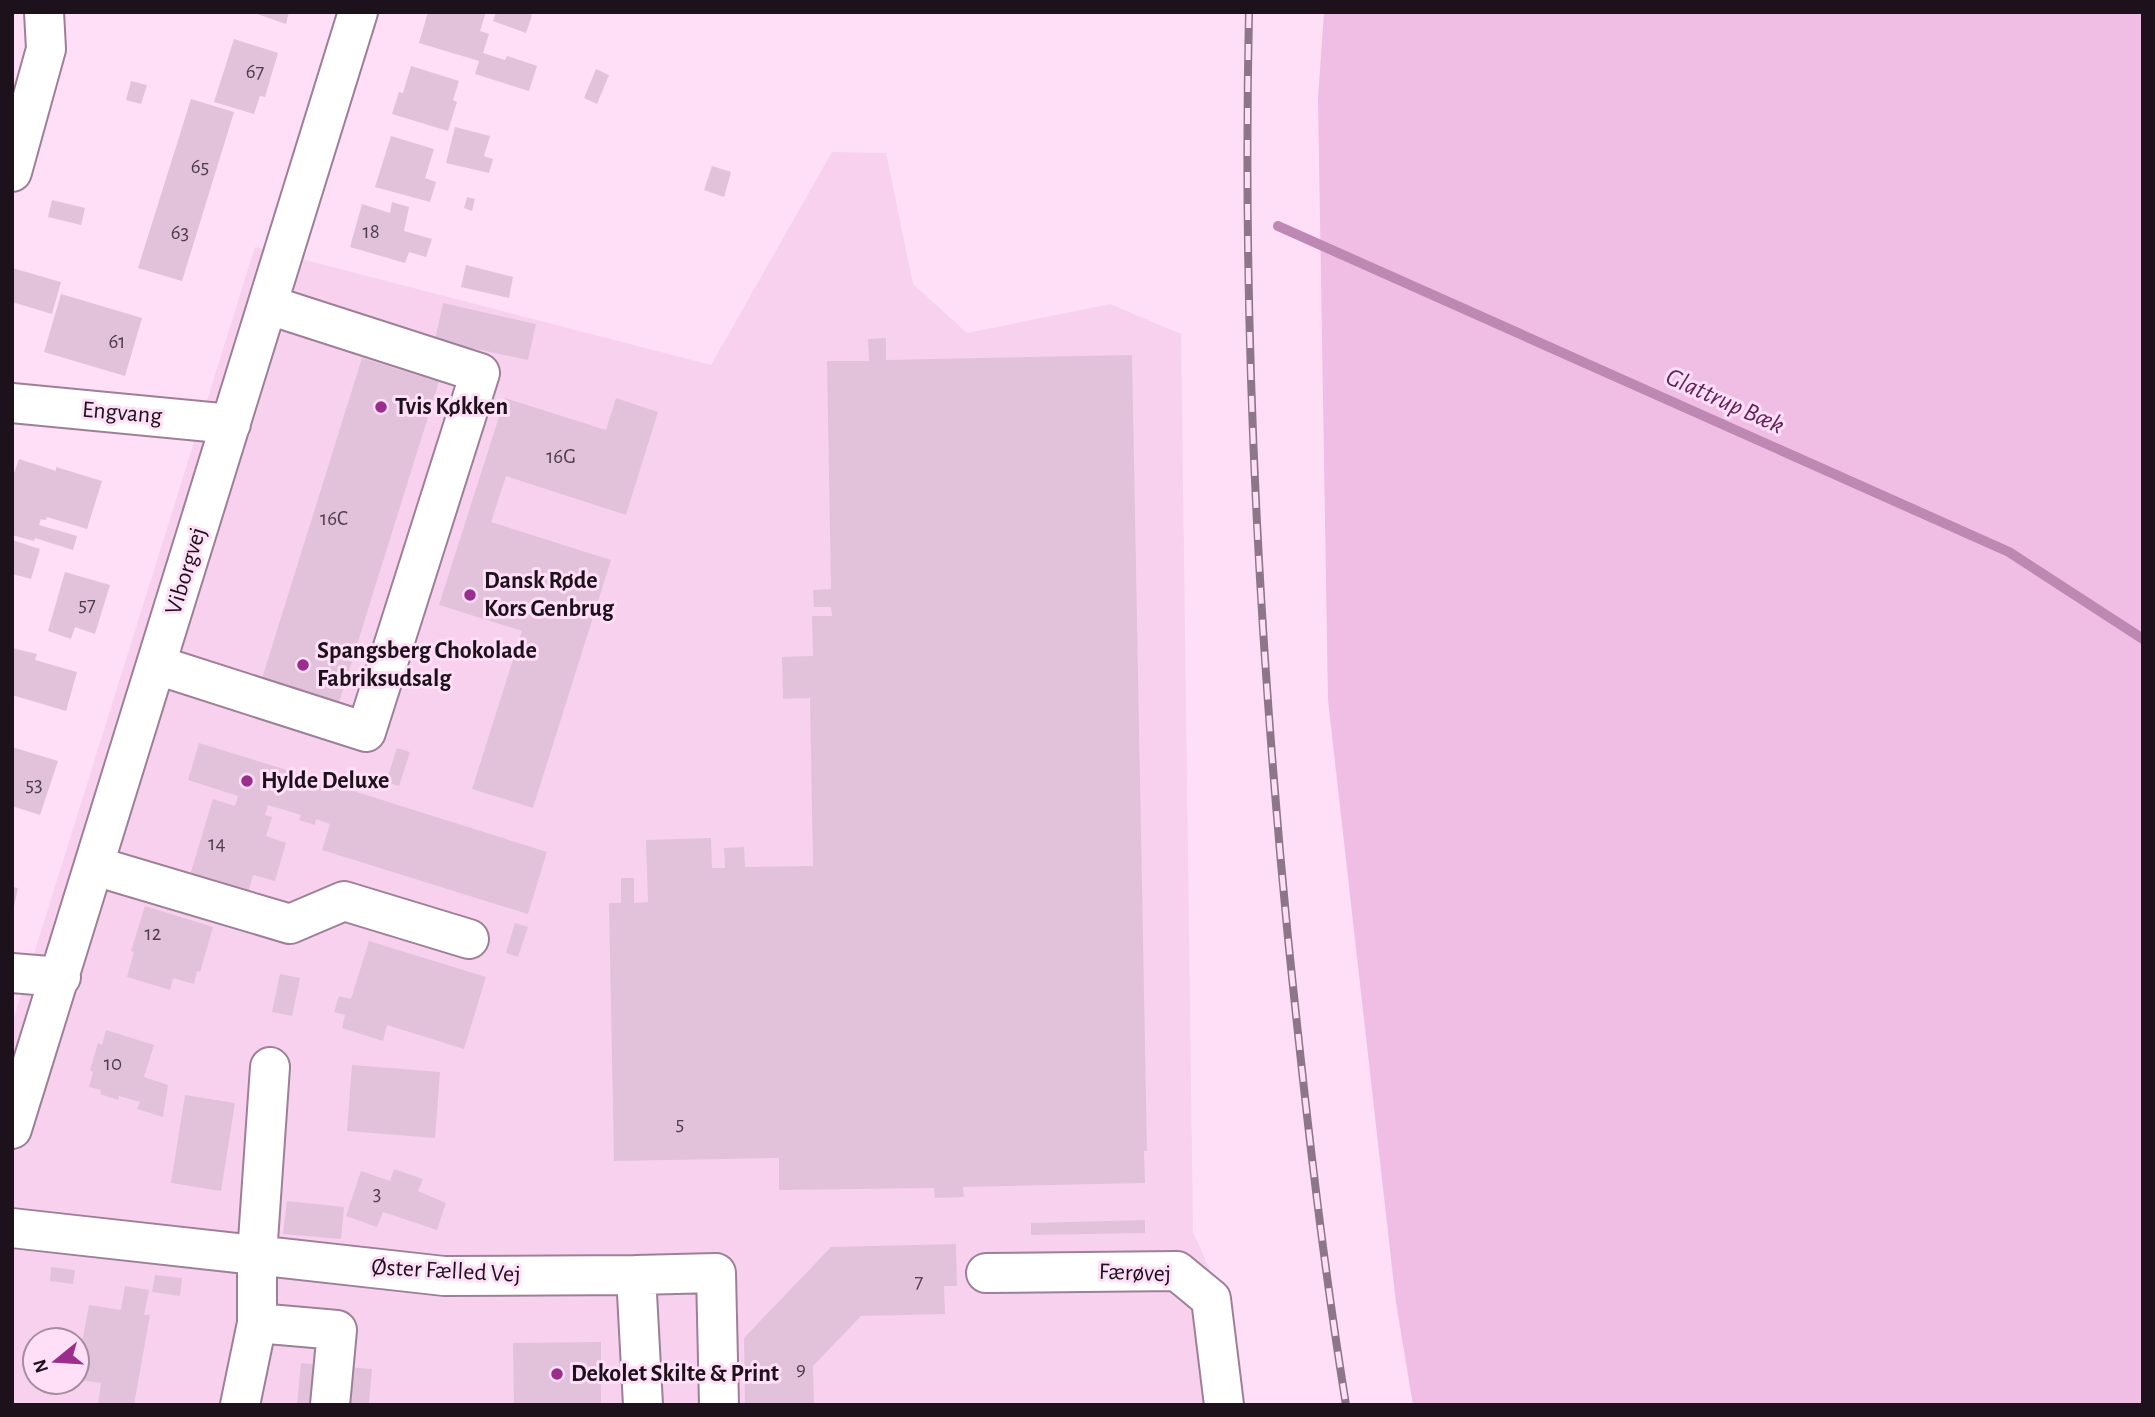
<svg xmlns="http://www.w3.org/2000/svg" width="2155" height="1417" viewBox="0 0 2155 1417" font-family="'Alegreya Sans',sans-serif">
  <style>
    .built { fill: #f8d1ef; fill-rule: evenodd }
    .green { fill: #f0bee5 }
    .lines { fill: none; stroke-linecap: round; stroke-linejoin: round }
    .stream { stroke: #bd88b3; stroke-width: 10 }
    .building { fill: #e2c2da }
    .minor-casing { stroke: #9d8097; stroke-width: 42 }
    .minor { stroke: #fff; stroke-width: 38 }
    .rail-casing { stroke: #8c7687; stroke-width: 8 }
    .rail { stroke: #ffdef7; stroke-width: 5; stroke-dasharray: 16; stroke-linecap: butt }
    .poi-dot { fill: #9b2e8d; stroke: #ffdef7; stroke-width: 2.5 }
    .labels { text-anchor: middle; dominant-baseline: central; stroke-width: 6; stroke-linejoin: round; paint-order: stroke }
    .number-label { font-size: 21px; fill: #4e3e4b }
    .poi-label { font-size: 24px; font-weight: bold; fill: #1d121b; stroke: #ffdef7; text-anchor: start }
    .street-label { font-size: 24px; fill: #1d121b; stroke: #ffdef7 }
    .water-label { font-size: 26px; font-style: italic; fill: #622259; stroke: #ffdef7 }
  </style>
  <rect width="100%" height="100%" fill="#ffdef7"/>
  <path class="built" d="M832,152L886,153L913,284L967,333L1110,304L1181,334L1193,1232L1230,1315L1242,1405H12V1024L255,247L711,365ZM35,1340H77V1382H35Z"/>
  <path class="green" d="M1324,12H2143V1405H1413L1396,1303L1328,700L1318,98Z"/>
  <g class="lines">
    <path class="stream" d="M1278,226L2009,552L2143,639"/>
  </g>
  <path class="building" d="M251,12H289L286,24Z
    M428,12H486L480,31L489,34L483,53L505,60L507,56L537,66L529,91L475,74L479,61L419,43Z
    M496,12H526L532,15L526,33L493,21Z
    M234,39L278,53L265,97L260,96L254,114L214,102Z
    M411,66L459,81L453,100L457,102L448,131L392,114L399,92L403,93Z
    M596,69L609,75L597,104L584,98Z
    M131,81L147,85L141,104L126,100Z
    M191,99L234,112L182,281L138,268Z
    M455,127L490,136L484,156L493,159L489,173L446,163Z
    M391,136L434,149L425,178L436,182L430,202L375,187Z
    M712,166L731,172L724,197L704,190Z
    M467,197L475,199L472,211L464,208Z
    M52,200L85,208L81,225L48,217Z
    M392,202L409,207L404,231L432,239L426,257L409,252L405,263L350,247L362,204L390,213Z
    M466,265L513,277L509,298L461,287Z
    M12,268L61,282L52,314L12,302Z
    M61,294L142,318L125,376L44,352Z
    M443,303L536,324L528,360L435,340Z
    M886,338V360L1132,355L1147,1151H1144L1145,1183L963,1187L964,1197L935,1198L934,1188L779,1190V1158L614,1161L609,903H621V878H634V903L648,902L646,840L711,838L712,868H725L724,848L744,847L745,867L813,866L810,698L783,699L782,657L813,656L812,616H832L831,607H814L813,590L831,589L827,361H869L868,339Z
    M362,358L439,382L336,712L259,688Z
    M505,398L606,430L616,398L658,412L626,515L506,476L491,522L611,560L533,808L472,789L522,631L439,605Z
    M19,459L56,471V467L102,481L87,529L47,517L46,520L41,519L39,525L77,536L73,550L35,538L34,541L12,535V479Z
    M12,540L40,549L31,579L12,574Z
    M65,572L110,585L95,634L75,627L71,639L48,631Z
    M12,648L37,654L35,660L77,672L66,711L12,695Z
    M199,743L316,779L315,784L323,786L325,782L547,852L528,914L322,850L330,824L316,819L315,825L299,820L301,815L268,805L265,815L272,817L266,836L286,843L275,881L253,875L248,893L190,875L213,799L235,806L238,796L188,780Z
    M12,747L58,761L40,815L12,806Z
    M397,748L410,752L399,786L386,782Z
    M12,887L18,888L13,911H12Z
    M145,906L213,927L200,972L197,971L194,984L173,978L170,990L127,977L134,952L131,951Z
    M515,923L528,927L518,957L506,953Z
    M369,941L486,977L464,1049L387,1025L383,1041L342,1028L345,1015L334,1012L339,996L351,999Z
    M280,974L300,978L292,1016L272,1012Z
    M106,1030L154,1045L144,1077L168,1085L163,1117L137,1109L140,1102L119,1096L118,1100L100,1094L101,1090L89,1087L93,1072L90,1070L98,1043L102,1045Z
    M352,1065L440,1072L435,1138L347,1131Z
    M185,1095L235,1103L221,1191L171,1183Z
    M394,1169L423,1179L418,1191L446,1203L437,1230L383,1212L377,1227L346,1216L361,1171L390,1181Z
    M287,1201L344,1207L341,1239L283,1234Z
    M1145,1220V1233L1031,1235V1223Z
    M956,1244L957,1286H944L945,1314L861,1316L813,1366L814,1405H745L744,1338L831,1247Z
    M51,1267L75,1270L73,1284L50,1281Z
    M155,1275L182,1278L180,1296L152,1292Z
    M125,1286L149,1290L144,1315H150L134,1405H98L101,1383L79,1380L82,1364H78L89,1305L121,1310Z
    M601,1342V1405H514L513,1343Z
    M301,1363L372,1369L369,1405H297Z"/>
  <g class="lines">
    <g class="minor-casing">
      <path id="minor" d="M12,172L46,49L44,12
        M12,403L231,424
        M157,665L366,732L480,373L269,305
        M95,866L290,924L344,901L469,939
        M12,973L61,977
        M12,1129L358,12
        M12,1228L444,1276L636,1275L643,1405
        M986,1273L1177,1271L1211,1299L1224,1405
        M636,1275L716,1273L719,1405
        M257,1323L337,1330L330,1405
        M240,1405L257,1323V1255L270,1067"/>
    </g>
    <use href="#minor" class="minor"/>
    <g class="rail-casing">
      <path id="rail" d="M1249,12C1242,321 1258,630 1288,938C1304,1094 1321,1250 1346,1405"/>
    </g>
    <use href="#rail" class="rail"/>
  </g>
  <g class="poi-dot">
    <circle cx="381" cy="407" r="7"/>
    <circle cx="470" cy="595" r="7"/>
    <circle cx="303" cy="665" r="7"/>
    <circle cx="247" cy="781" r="7"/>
    <circle cx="557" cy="1374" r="7"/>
  </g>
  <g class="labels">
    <g class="number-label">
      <text x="255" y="71">67</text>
      <text x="200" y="166">65</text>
      <text x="371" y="231">18</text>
      <text x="180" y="232">63</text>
      <text x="117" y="341">61</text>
      <text x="561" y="456">16G</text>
      <text x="334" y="518">16C</text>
      <text x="87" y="604">57</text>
      <text x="34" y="784">53</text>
      <text x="217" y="843">14</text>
      <text x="153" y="933">12</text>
      <text x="113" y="1063">10</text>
      <text x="680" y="1123">5</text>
      <text x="377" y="1193">3</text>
      <text x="919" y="1281">7</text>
      <text x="801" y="1368">9</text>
    </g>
    <g class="poi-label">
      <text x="395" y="407">Tvis Køkken</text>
      <text x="484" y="581">Dansk Røde<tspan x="484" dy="28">Kors Genbrug</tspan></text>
      <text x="317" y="651">Spangsberg Chokolade<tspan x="317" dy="28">Fabriksudsalg</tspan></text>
      <text x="261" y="781">Hylde Deluxe</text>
      <text x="571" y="1374">Dekolet Skilte &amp; Print</text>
    </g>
    <g class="street-label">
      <text transform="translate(122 413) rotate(5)">Engvang</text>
      <text transform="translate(186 571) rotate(-73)">Viborgvej</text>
      <text transform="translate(446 1271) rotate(3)">Øster Fælled Vej</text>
      <text transform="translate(1135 1273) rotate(2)">Færøvej</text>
    </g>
    <g class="water-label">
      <text transform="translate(1725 401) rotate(24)">Glattrup Bæk</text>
    </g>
  </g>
  <rect width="2155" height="1417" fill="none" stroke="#1d121b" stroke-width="28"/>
  <g transform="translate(56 1361) rotate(252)"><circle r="33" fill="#ffdef7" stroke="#a58c9f" stroke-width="2"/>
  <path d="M0-5L12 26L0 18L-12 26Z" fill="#9b2e8d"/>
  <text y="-10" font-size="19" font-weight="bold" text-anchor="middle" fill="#1d121b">N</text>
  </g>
</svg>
